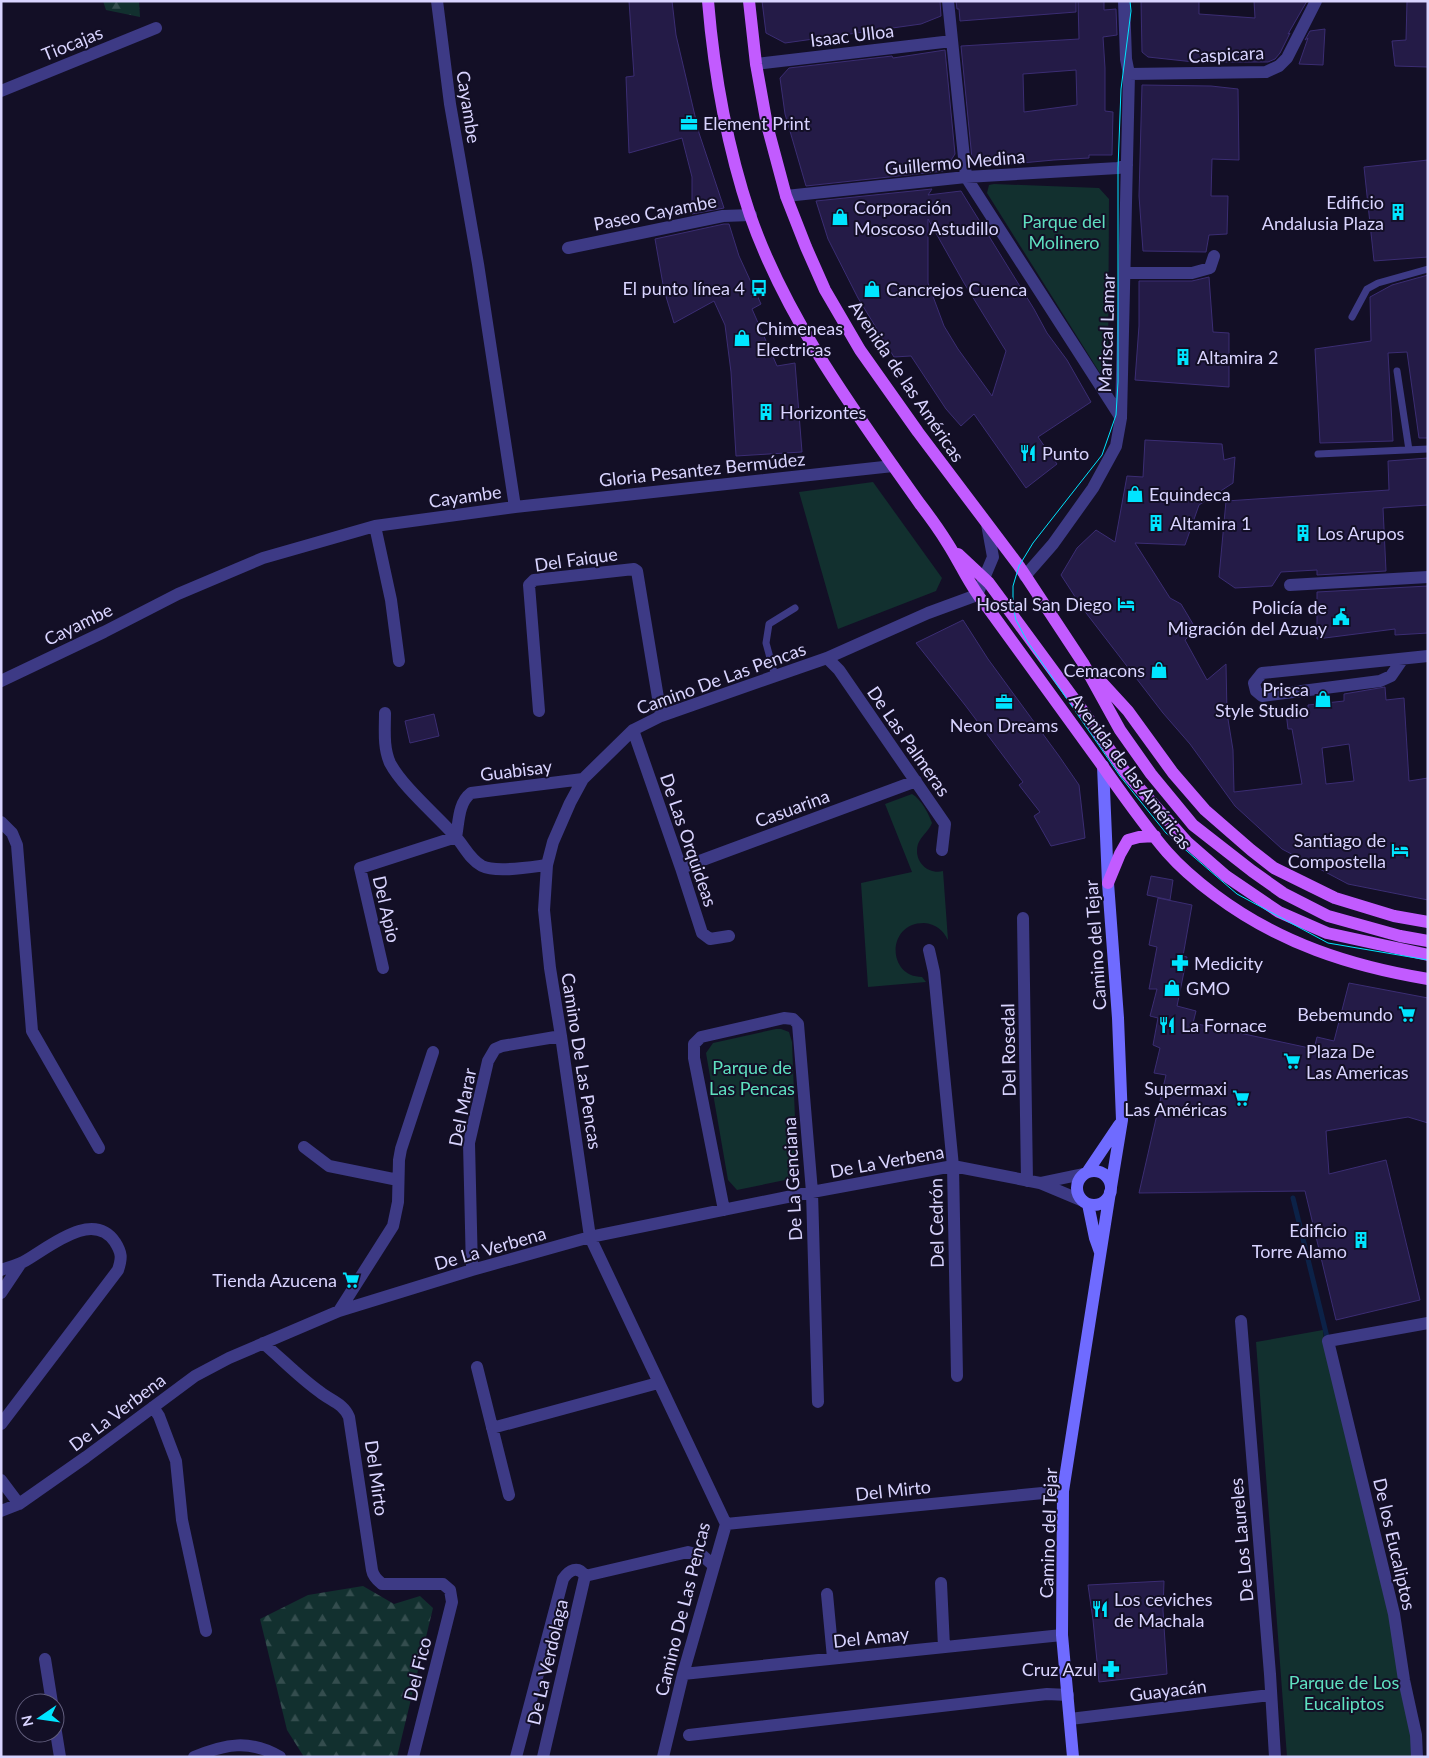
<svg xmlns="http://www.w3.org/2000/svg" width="1429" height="1758" viewBox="0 0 1429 1758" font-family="Lato,sans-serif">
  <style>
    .green { fill: #12302f }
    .forest { fill: url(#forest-firs) }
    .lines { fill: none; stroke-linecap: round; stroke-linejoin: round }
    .stream { stroke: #0c2248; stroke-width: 5 }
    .building { fill: #241b47; stroke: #3b2d73; fill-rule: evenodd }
    .lane { stroke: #3d3a85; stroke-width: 7 }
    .street { stroke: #3d3a85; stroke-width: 12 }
    .secondary { stroke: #6f6bff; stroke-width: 12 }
    .primary { stroke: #c25bff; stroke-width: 12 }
    .tram { stroke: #00e5ff; stroke-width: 1 }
    .labels { text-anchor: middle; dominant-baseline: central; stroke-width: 4; stroke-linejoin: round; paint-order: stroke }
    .street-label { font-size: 18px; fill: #d9d4ff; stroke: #130f26 }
    .poi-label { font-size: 18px; fill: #d9d4ff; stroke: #130f26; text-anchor: start }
    .park-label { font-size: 18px; fill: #5fe0c0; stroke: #130f26 }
  </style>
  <defs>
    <pattern id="forest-firs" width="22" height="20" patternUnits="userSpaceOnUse" patternTransform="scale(1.25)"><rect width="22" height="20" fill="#12302f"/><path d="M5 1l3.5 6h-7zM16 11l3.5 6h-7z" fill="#344d4e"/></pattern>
  </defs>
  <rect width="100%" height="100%" fill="#130f26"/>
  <path class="green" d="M994,184L1099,188L1109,199L1108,383L1105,381L987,193L989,185Z
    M873,482L942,578L936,591L838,629L799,492Z
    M912,794C921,799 929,814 932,823C929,831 921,836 918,844C913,860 927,875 943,871L948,940C943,930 936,924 924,923C886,923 887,977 922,977L926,982L868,987L861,883L912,872L885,804Z
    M776,1029H781L789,1032L792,1042L797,1170L790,1179L737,1190L728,1180L706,1053L713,1043Z
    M1323,1330L1325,1350L1418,1734L1417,1757H1287L1256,1342Z"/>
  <path class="forest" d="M103,1H139L140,17L106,10Z
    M363,1586L394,1604L420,1596L433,1608L397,1757H304L287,1730L260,1619L308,1595Z"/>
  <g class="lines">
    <path class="stream" d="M1293,1198L1328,1341"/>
  </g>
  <path class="building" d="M629,1H672L676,35L699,133L724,208L692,214V177L682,138L629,153L626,77L634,76Z
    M762,1H940L941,16L921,24L785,43L766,33Z
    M956,1H1076V12L960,21L959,9H957Z
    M1078,1H1104V10L1116,9L1117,35L1103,37L1105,68V111L1113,112L1112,155H1089V158L1054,160L989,166L972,159L961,46L1079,39ZM1076,70L1077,105L1024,112L1023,74Z
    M1141,1H1199V14L1255,18L1254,1H1307L1288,34L1290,33L1280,53L1275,59L1268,62H1194L1148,57L1142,52Z
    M1407,1H1428V67L1395,66L1392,41L1406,40Z
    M1325,29L1323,65L1299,64L1308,38L1305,40L1310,31Z
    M945,50L955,154L944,171L806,186L785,114L780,78L789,68L892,56L893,58Z
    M1142,85L1211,86L1238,89L1239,160L1212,159L1211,196H1228L1227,234L1209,235L1206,252L1143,251L1139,196Z
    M1428,160V257L1374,261L1364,167Z
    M932,189L928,195L961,191L1034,309L1047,333L1067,360L1091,402L1038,437L1057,464L1026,488L974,414L961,426L946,409L911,356L894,357L858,298L828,239L816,201ZM928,219L964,283L1006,351L992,396L958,349L944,326L928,283Z
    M724,224H729L739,256L761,304L752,309L777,366L795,363L802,452L736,456L731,372L725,325L714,301L674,323L664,290L655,239Z
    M1428,275V438H1419L1407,352L1388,353L1393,441L1320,443L1315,349L1371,341L1370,297L1392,285Z
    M1209,277L1213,332L1229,333V387L1135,380L1139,326V281H1192Z
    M1145,440L1222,444L1224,460L1235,457L1233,483L1199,505L1185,545L1135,543L1170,598L1181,604L1196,629L1185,640L1207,680L1226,664L1227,713L1233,750L1234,792L1302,784L1292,729H1288L1286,712L1308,710V705L1344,701V694L1385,687L1386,700L1404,698L1409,781L1428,778V900L1348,884L1282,849L1235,806L1190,744L1163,713L1083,609L1061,575L1077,548L1096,530L1115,542L1127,476L1143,477ZM1349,744L1354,781L1326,784L1322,748Z
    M1428,458V505L1383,508L1386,571L1317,575V570L1281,572L1272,586L1235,588L1219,577L1226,501L1389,490L1388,461Z
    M1428,586V633L1395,635V629L1317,639V592Z
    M963,620L988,659L1059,756L1079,785L1085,838L1051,846L1034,816L1040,812L1019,785L1023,782L965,705L916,643Z
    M434,714L439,736L410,743L405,721Z
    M1151,876L1173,880L1170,900L1147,895Z
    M1158,898L1192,905L1183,956L1187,957L1177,1006L1196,1011L1193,1023L1314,1049L1317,1037L1334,1041L1349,983L1428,998V1123L1408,1117L1326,1131L1329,1174L1386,1160L1420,1300L1336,1320L1305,1191L1139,1193L1166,1075L1154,1073L1160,1048L1153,1045L1158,1018L1150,1016L1157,989H1149L1157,947L1149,945Z
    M1164,1581L1163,1610L1167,1674L1099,1682L1093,1620L1088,1585Z"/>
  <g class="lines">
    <path class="lane" d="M1352,317L1367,289L1378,283L1428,269
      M1397,371L1409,450
      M1318,454L1428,449
      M775,676L766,643L769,624L795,608"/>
    <path class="street" d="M437,1L450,104L478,264L515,507
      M948,1L966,177L1121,418
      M756,64L952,41
      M1129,74L1266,72L1279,66L1287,58L1316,1
      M1,91L156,28
      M786,196L966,177L1118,168L1127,165
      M568,248L723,216L751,215
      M1125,273H1192L1210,268L1214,256
      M375,526L391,600L399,661
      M1025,576L1053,544L1093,488L1116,446L1121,418L1129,74L1126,59L1124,1
      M1290,585L1428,577
      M827,658L839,670L945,824L942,850
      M1402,660L1391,676L1380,681L1262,696L1256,691L1254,683L1262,673L1428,656
      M1,681L104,632L178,594L263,558L375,526L515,507L893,466
      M539,711L529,585L534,580L634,569L637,571L661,716
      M385,713C385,730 383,747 390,763C402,786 435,814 454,835C464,845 469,859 482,866C496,873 531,867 547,865
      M633,730L681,868L702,933L710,939L729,936
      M1,822L12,833L17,845L32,1031L99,1148
      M681,868L916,781
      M1023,918L1027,1181
      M929,950L934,972L953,1166L957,1376
      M383,968L360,868L456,837C459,822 458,803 471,793L583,779
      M304,1147L329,1166L398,1180
      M1040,1183L1083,1174
      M724,1210L694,1058V1044L701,1037L784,1018L793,1019L798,1024L812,1192L818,1402
      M1,1270C8,1267 16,1266 23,1262C46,1250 92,1208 115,1242C122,1253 122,1258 118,1270L1,1424
      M472,1270L469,1143L488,1061L495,1049L502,1046L561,1036
      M1,1293L21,1263
      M339,1311L393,1226L398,1202L399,1160L401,1149L433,1052
      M1241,1321L1270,1674L1275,1757
      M263,1343C282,1359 300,1378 320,1392C331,1401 343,1403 349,1417L372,1570C373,1576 377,1580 382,1584H443L450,1590L452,1602L413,1757
      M477,1367L509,1495
      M153,1407L159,1416L176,1461L182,1520L206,1631
      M492,1428L658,1383
      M1,1480L19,1504
      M1,1511L19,1504L86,1457L195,1376L229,1358L339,1311L472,1270L590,1237L812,1192L953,1166L1040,1183L1083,1201
      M726,1524L1063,1491
      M941,1583L944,1647
      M827,1594L833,1658
      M45,1659L52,1703
      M683,1674L1062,1635
      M1070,1719L1270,1695
      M55,1726L60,1757
      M689,1735L1047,1694L1068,1695
      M194,1757C225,1744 250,1739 280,1757
      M516,1757L563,1579C569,1570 578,1565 585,1576L688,1552L703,1556L714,1566
      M543,1757L585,1576
      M663,1757L683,1674L726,1524L590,1237L561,1036L550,968L544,910L547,865L553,842L570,803L583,779L633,730L661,716L827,658L928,613L977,595L993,557L987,524
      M1417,1757L1416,1735L1404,1680L1394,1614L1328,1341L1428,1323"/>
    <path class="secondary" d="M1103,766L1108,883L1118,1018L1122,1120L1111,1187
      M1077 1188a17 17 0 1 1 34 0a17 17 0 1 1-34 0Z
      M1088,1171L1119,1125
      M1088,1204L1095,1238L1100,1252
      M1073,1757L1062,1635L1063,1491L1110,1192"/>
    <path class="primary" d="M708,1C714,74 727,146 750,215C787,321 856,413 920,504C930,517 940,531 948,544C962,566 971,589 988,608C1025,659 1062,710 1099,761C1121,792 1143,824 1167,852C1181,868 1199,883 1215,895C1279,943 1350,966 1428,979
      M749,1L756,64L767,125L786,196L806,247L825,290L860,350L918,432L1019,566L1083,663L1120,730L1151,774L1193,825L1252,871L1283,893L1328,916L1400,936L1428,941
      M958,554L989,583L1083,711L1126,773L1187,842L1226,876L1279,912L1327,933L1428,955
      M1095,675L1128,711L1173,773L1205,810L1251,850L1274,868L1335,898L1394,916L1428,922
      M1108,883L1120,854L1128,840L1139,837L1155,836"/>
    <path class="tram" d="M1130,1L1131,11L1121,89L1118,168V382L1116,415L1102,455L1033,543L1019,566L1013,586V606L1016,620L1027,641L1120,776L1166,833L1237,894L1328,943L1428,960"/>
  </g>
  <defs>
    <g id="office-bare" transform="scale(1.35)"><path d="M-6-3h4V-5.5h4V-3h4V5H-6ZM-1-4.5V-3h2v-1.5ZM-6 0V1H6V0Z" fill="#00e5ff" stroke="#130f26" stroke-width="2.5" paint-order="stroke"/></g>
    <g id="building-bare" transform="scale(1.35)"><path d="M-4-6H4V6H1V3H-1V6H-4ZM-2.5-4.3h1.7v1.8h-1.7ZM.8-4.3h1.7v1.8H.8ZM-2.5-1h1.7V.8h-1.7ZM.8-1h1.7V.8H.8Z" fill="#00e5ff" stroke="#130f26" stroke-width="2.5" paint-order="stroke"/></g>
    <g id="shop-bare" transform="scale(1.35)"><path d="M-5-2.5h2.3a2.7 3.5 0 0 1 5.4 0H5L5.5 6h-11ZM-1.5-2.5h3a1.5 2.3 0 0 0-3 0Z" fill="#00e5ff" stroke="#130f26" stroke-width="2.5" paint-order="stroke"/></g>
    <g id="bus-bare" transform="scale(1.35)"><path d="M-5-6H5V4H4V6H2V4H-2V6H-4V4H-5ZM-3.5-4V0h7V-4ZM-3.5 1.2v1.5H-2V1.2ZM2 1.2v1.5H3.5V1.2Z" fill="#00e5ff" stroke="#130f26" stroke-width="2.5" paint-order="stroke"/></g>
    <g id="restaurant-bare" transform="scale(1.35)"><path d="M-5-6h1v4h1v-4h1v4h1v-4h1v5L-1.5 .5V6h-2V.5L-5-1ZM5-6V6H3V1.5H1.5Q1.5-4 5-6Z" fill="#00e5ff" stroke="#130f26" stroke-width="2.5" paint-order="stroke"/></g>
    <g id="hotel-bare" transform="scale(1.35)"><path d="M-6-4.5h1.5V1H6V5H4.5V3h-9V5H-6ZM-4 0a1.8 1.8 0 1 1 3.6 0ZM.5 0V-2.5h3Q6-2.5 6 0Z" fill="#00e5ff" stroke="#130f26" stroke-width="2.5" paint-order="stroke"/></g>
    <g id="civic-bare" transform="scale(1.35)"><path d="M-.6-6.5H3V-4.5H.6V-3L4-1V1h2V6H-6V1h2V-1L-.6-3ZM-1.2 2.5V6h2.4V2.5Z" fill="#00e5ff" stroke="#130f26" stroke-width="2.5" paint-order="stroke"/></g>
    <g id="pharmacy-bare" transform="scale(1.35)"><path d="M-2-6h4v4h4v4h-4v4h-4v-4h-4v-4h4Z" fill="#00e5ff" stroke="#130f26" stroke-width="2.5" paint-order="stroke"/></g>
    <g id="supermarket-bare" transform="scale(1.35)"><path d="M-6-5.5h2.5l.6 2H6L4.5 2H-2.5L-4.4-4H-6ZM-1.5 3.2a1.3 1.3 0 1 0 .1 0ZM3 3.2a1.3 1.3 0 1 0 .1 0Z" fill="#00e5ff" stroke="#130f26" stroke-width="2.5" paint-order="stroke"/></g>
  </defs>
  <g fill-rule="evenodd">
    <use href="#office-bare" x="689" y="123"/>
    <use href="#building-bare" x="1398" y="212"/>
    <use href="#shop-bare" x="840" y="217"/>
    <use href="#bus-bare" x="759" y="288"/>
    <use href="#shop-bare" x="872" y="289"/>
    <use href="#shop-bare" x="742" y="338"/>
    <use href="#building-bare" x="1183" y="357"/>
    <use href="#building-bare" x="766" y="412"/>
    <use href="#restaurant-bare" x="1028" y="453"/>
    <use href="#shop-bare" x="1135" y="494"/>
    <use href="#building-bare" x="1156" y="523"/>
    <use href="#building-bare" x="1303" y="533"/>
    <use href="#hotel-bare" x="1126" y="604"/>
    <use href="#civic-bare" x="1341" y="617"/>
    <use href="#shop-bare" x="1159" y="670"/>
    <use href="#shop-bare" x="1323" y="699"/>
    <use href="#office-bare" x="1004" y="702"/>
    <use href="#hotel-bare" x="1400" y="850"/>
    <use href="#pharmacy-bare" x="1180" y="963"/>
    <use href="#shop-bare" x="1172" y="988"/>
    <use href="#supermarket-bare" x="1407" y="1014"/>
    <use href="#restaurant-bare" x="1167" y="1025"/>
    <use href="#supermarket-bare" x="1292" y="1061"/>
    <use href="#supermarket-bare" x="1241" y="1098"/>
    <use href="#building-bare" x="1361" y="1240"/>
    <use href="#supermarket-bare" x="351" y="1280"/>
    <use href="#restaurant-bare" x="1100" y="1609"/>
    <use href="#pharmacy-bare" x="1111" y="1669"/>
  </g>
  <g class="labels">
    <g class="street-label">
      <text transform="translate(852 35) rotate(-7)">Isaac Ulloa</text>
      <text transform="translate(72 43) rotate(-22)">Tiocajas</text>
      <text transform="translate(1226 54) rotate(-3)">Caspicara</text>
      <text transform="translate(469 107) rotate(81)">Cayambe</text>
      <text transform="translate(955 162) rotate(-5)">Guillermo Medina</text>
      <text transform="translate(655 212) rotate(-11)">Paseo Cayambe</text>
      <text transform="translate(1106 333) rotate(-88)">Mariscal Lamar</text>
      <text transform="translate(907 381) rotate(56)">Avenida de las Américas</text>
      <text transform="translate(702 469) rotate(-6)">Gloria Pesantez Bermúdez</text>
      <text transform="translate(465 496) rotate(-8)">Cayambe</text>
      <text transform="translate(576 559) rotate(-8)">Del Faique</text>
      <text transform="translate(78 624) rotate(-26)">Cayambe</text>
      <text transform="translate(721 678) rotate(-20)">Camino De Las Pencas</text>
      <text transform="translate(909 741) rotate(55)">De Las Palmeras</text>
      <text transform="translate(516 770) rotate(-7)">Guabisay</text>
      <text transform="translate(1131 771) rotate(53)">Avenida de las Américas</text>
      <text transform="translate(792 808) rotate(-20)">Casuarina</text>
      <text transform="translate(689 840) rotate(71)">De Las Orquideas</text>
      <text transform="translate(387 909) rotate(77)">Del Apio</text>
      <text transform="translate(1095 945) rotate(-94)">Camino del Tejar</text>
      <text transform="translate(1008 1050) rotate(-91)">Del Rosedal</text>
      <text transform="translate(582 1061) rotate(81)">Camino De Las Pencas</text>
      <text transform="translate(462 1107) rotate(-79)">Del Marar</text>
      <text transform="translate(887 1161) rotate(-10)">De La Verbena</text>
      <text transform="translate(792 1179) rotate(-93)">De La Genciana</text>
      <text transform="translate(936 1223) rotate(-91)">Del Cedrón</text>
      <text transform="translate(490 1248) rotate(-16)">De La Verbena</text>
      <text transform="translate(117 1412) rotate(-37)">De La Verbena</text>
      <text transform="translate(377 1478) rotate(82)">Del Mirto</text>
      <text transform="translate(893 1490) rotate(-6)">Del Mirto</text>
      <text transform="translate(1048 1533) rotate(-88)">Camino del Tejar</text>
      <text transform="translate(1241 1540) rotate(-95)">De Los Laureles</text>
      <text transform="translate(1395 1544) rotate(77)">De los Eucaliptos</text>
      <text transform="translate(682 1609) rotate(-76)">Camino De Las Pencas</text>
      <text transform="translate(871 1637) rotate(-6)">Del Amay</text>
      <text transform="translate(547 1662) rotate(-77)">De La Verdolaga</text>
      <text transform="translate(417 1669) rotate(-76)">Del Fico</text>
      <text transform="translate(1168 1690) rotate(-7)">Guayacán</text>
    </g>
    <g class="poi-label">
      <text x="703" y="123">Element Print</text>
      <text x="1384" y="202" text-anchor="end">Edificio<tspan x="1384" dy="21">Andalusia Plaza</tspan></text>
      <text x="854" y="207">Corporación<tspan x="854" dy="21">Moscoso Astudillo</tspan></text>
      <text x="745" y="288" text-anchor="end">El punto línea 4</text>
      <text x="886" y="289">Cancrejos Cuenca</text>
      <text x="756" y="328">Chimeneas<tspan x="756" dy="21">Electricas</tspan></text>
      <text x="1197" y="357">Altamira 2</text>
      <text x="780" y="412">Horizontes</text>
      <text x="1042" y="453">Punto</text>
      <text x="1149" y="494">Equindeca</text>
      <text x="1170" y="523">Altamira 1</text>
      <text x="1317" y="533">Los Arupos</text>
      <text x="1112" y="604" text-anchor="end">Hostal San Diego</text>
      <text x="1327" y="607" text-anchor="end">Policía de<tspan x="1327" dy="21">Migración del Azuay</tspan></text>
      <text x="1145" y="670" text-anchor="end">Cemacons</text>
      <text x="1309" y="689" text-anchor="end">Prisca<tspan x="1309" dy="21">Style Studio</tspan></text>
      <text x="1004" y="725" text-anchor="middle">Neon Dreams</text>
      <text x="1386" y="840" text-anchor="end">Santiago de<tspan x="1386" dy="21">Compostella</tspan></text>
      <text x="1194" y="963">Medicity</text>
      <text x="1186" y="988">GMO</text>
      <text x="1393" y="1014" text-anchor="end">Bebemundo</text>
      <text x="1181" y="1025">La Fornace</text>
      <text x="1306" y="1051">Plaza De<tspan x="1306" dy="21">Las Americas</tspan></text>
      <text x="1227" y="1088" text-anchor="end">Supermaxi<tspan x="1227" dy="21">Las Américas</tspan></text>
      <text x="1347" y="1230" text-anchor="end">Edificio<tspan x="1347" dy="21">Torre Alamo</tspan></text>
      <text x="337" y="1280" text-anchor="end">Tienda Azucena</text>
      <text x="1114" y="1599">Los ceviches<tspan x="1114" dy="21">de Machala</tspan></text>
      <text x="1097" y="1669" text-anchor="end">Cruz Azul</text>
    </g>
    <g class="park-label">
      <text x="1064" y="221">Parque del<tspan x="1064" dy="21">Molinero</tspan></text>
      <text x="752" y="1067">Parque de<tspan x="752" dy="21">Las Pencas</tspan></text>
      <text x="1344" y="1682">Parque de Los<tspan x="1344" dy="21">Eucaliptos</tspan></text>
    </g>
  </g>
  <rect width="1429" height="1758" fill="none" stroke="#d9d4ff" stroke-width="5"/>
  <g transform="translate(40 1718) rotate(257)"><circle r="24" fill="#130f26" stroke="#625e7d"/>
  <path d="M0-4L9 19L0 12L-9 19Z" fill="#00e5ff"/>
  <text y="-8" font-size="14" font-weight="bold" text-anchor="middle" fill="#d9d4ff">N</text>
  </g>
</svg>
